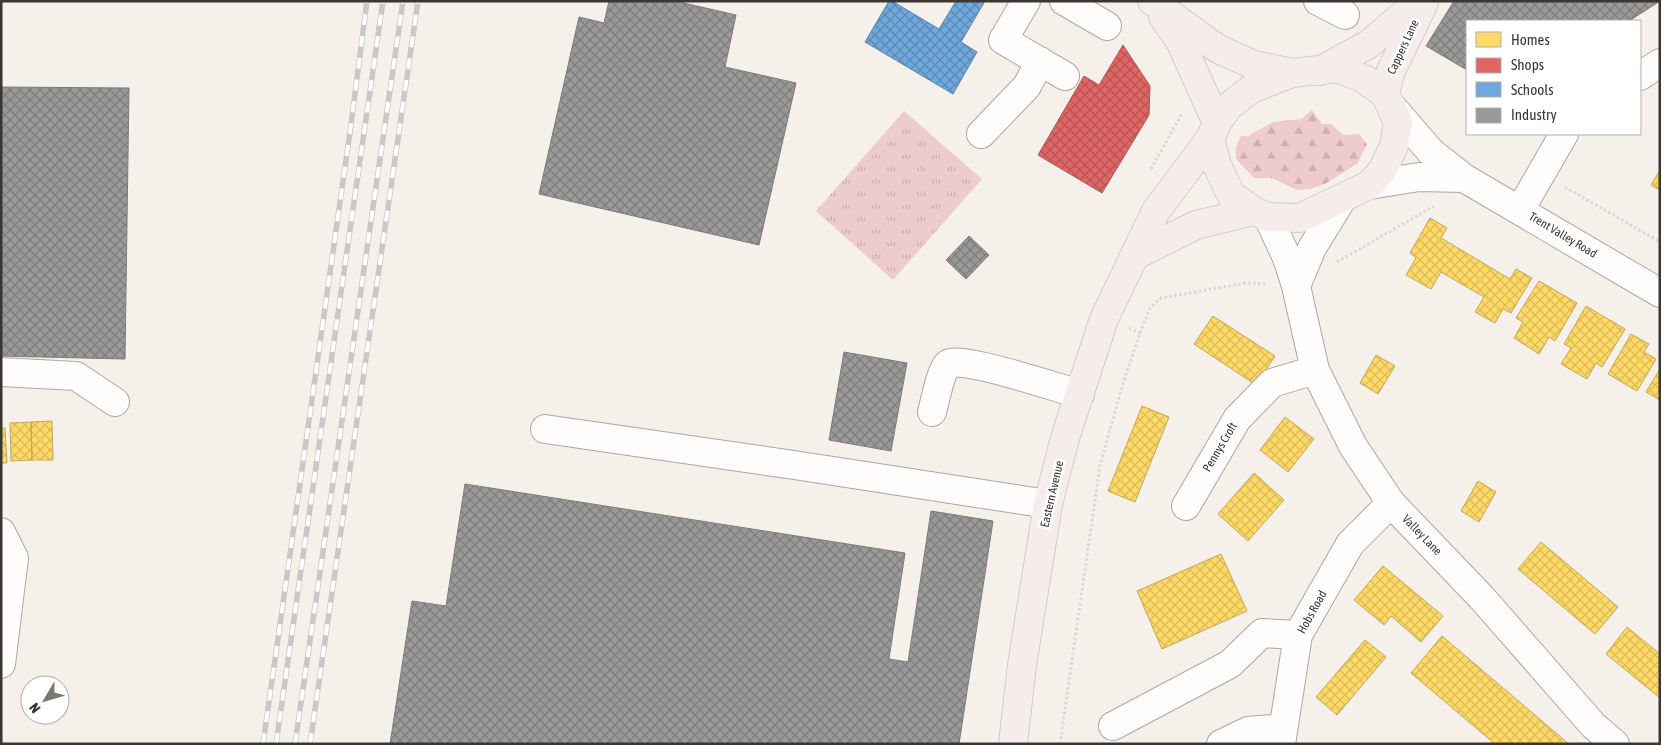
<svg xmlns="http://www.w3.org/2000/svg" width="1661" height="745" viewBox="0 0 1661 745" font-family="'Asap Condensed',sans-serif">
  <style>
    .forest { fill: url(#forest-firs) }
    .park { fill: url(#park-tufts) }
    .homes { fill: url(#homes-cross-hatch); stroke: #c4a857 }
    .shops { fill: url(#shops-cross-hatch); stroke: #ae5857 }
    .schools { fill: url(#schools-cross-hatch); stroke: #5f86a9 }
    .industry { fill: url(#industry-cross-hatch); stroke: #7c7b7a }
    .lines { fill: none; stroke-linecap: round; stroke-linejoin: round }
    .minor-casing { stroke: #aba7a4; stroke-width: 30 }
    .highway-casing { stroke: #d1cdcb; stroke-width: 30 }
    .path { stroke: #dad8d7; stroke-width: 3; stroke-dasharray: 2.5 2.5; stroke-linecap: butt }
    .minor { stroke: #fefdfc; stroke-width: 28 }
    .highway { stroke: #f5edeb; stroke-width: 28 }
    .rail-casing { stroke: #cac8c6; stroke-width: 5.5 }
    .rail { stroke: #fff; stroke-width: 4; stroke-dasharray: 11; stroke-linecap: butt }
    .labels { text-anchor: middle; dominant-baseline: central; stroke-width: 5; stroke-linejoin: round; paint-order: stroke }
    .street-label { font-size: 12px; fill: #3a3633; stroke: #fff }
  </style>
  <defs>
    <pattern id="forest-firs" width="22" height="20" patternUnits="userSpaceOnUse" patternTransform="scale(1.25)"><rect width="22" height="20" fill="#eecbce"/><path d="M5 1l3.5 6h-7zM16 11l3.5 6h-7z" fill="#cdafb1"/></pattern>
    <pattern id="park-tufts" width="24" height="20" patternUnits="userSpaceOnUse" patternTransform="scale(1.25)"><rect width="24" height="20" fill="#eecbce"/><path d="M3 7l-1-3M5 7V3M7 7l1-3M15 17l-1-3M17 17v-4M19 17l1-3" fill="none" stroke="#cdafb1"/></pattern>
    <pattern id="homes-cross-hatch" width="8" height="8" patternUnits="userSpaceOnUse" patternTransform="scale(1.25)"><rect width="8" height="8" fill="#ffd966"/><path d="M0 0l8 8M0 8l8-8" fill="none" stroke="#dbbb59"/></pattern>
    <pattern id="shops-cross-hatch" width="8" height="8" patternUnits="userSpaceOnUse" patternTransform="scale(1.25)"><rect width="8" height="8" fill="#e06666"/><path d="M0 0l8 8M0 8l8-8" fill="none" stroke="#b75555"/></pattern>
    <pattern id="schools-cross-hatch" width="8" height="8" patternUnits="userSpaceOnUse" patternTransform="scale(1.25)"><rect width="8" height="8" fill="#6fa8dc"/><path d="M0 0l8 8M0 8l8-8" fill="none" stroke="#5c8ab3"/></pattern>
    <pattern id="industry-cross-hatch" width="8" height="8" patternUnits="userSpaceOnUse" patternTransform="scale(1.25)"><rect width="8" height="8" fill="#999"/><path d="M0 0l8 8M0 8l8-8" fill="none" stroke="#7e7e7d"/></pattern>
  </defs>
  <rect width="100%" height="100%" fill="#f6f0eb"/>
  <path class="forest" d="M1312,110L1322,124H1331L1343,135L1359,134L1367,144L1358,163L1325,184L1310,189L1297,190L1272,178H1254L1236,159V147L1241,136H1248L1273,122L1301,119Z"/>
  <path class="park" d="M904,111L982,179L893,280L816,211Z"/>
  <path class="homes" d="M1660,170V190L1651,185Z
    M1430,218L1447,228L1441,238L1510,279L1516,269L1532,278L1511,313L1503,309L1495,323L1475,312L1484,297L1441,272L1431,289L1406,275L1416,258L1410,253Z
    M1539,281L1577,303L1555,341L1549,337L1539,354L1514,338L1523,322L1516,318Z
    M1586,306L1625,329L1602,367L1596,363L1587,379L1561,364L1571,348L1564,344Z
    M1213,316L1275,356L1256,385L1194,344Z
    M1631,334L1649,344L1644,352L1656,359L1637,391L1608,374Z
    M1376,355L1395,366L1378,394L1360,383Z
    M1660,369V400L1646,392Z
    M1142,406L1169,417L1135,502L1108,491Z
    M1285,417L1314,439L1288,472L1260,450Z
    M52,421L53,460H32L31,422Z
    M31,422L32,460L11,461L10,423Z
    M1,428H5L7,463H1Z
    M1254,473L1284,500L1248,541L1218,514Z
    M1478,481L1496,492L1479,522L1461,511Z
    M1541,542L1618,607L1595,634L1518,569Z
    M1221,554L1247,611L1162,649L1137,591Z
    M1383,566L1443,616L1421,642L1391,616L1384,625L1354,600Z
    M1627,627L1660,654V698L1606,654Z
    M1442,636L1569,744H1495L1411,673Z
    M1365,640L1386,657L1337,715L1316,697Z"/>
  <path class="shops" d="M1123,45L1150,86L1149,115L1102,193L1038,155L1084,76L1099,85Z"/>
  <path class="schools" d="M889,1H892L939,29L956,1H985L961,42L977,52L953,94L865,42Z"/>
  <path class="industry" d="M609,1H675L736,15L725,67L796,83L759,245L539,194L579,17L604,23Z
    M1454,1H1660L1629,21H1467V70L1426,46Z
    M1,87L129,88L125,359L1,356Z
    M969,236L989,255L966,279L946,260Z
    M844,352L907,363L891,451L829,440Z
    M465,484L905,553L889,659L908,662L931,511L993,521L959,744H390L412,601L446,606Z"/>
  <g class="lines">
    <g class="minor-casing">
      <path id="minor" d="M1026,1L1003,40L1065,76
        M1064,1L1107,26
        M1318,1L1345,15
        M1640,76L1660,63
        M1393,108L1431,152L1464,178L1660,293
        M981,134L1027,86L1040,61
        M1369,185L1419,177L1464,178
        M1520,210L1564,134
        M1268,217L1287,258L1296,286L1315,370L1353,446L1391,503L1482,598L1593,725L1615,744
        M1296,286L1312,248L1342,199
        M1,372L76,376L115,402
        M932,412C935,402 941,369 948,364C961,355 1060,389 1080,394
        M545,429L794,465L1048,504
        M1186,506L1237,419L1272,383L1315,370
        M1,532L14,558L1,664
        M1113,726L1230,664L1262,633L1298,635
        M1221,744L1248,731L1283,728
        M1281,744L1298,635L1350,544L1391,503"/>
    </g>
    <g class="highway-casing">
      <path id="highway" d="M1152,1L1218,49L1254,65L1292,73L1338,68L1364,79L1385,94L1398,122L1394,146L1382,171L1369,185L1300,218L1268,217L1254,211L1231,195L1217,165L1210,139
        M1163,17L1180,41L1217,123
        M1320,71L1369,44L1419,1
        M1385,94L1390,73L1424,3
        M1134,256L1196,225L1254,211
        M1013,744L1022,665L1048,504L1065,438L1104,319L1156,211L1210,139L1217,123L1228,107L1251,89L1292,73"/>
    </g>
    <path class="path" d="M1151,169L1181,115V113
      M1565,187L1660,242
      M1337,262L1434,206
      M1129,328L1140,333
      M1060,744L1100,465L1125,377L1140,333L1150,308L1161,298L1246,283L1268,284"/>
    <use href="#minor" class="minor"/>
    <use href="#highway" class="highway"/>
    <g class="rail-casing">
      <path id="rail" d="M263,744L350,132L367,1
        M276,744L383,1
        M295,744L403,1
        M310,744L418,1"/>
    </g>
    <use href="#rail" class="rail"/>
  </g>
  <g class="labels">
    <g class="street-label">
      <text transform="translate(1403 47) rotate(-65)">Cappers Lane</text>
      <text transform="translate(1563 235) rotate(31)">Trent Valley Road</text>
      <text transform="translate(1220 447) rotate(-59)">Pennys Croft</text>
      <text transform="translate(1052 494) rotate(-77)">Eastern Avenue</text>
      <text transform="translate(1422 535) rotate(46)">Valley Lane</text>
      <text transform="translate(1312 612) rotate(-61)">Hobs Road</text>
    </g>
  </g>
  <rect width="1661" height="745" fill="none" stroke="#3a3633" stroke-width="5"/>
  <rect x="1466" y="20" width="175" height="115" fill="#ffffff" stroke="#b0afad"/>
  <rect x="1476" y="32" width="25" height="15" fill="#ffd966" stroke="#b0afad"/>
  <text x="1511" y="45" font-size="15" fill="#3a3633">Homes</text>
  <rect x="1476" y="58" width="25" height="15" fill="#e06666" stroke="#b0afad"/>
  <text x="1511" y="70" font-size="15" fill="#3a3633">Shops</text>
  <rect x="1476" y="82" width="25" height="15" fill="#6fa8dc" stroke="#b0afad"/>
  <text x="1511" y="95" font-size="15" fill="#3a3633">Schools</text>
  <rect x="1476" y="108" width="25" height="15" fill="#999999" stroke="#b0afad"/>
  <text x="1511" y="120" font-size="15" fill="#3a3633">Industry</text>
  <g transform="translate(45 700) rotate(232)"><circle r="24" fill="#ffffff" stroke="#b0afad"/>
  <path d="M0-4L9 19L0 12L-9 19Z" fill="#7c7773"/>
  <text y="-8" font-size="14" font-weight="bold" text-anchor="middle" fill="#3a3633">N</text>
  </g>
</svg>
